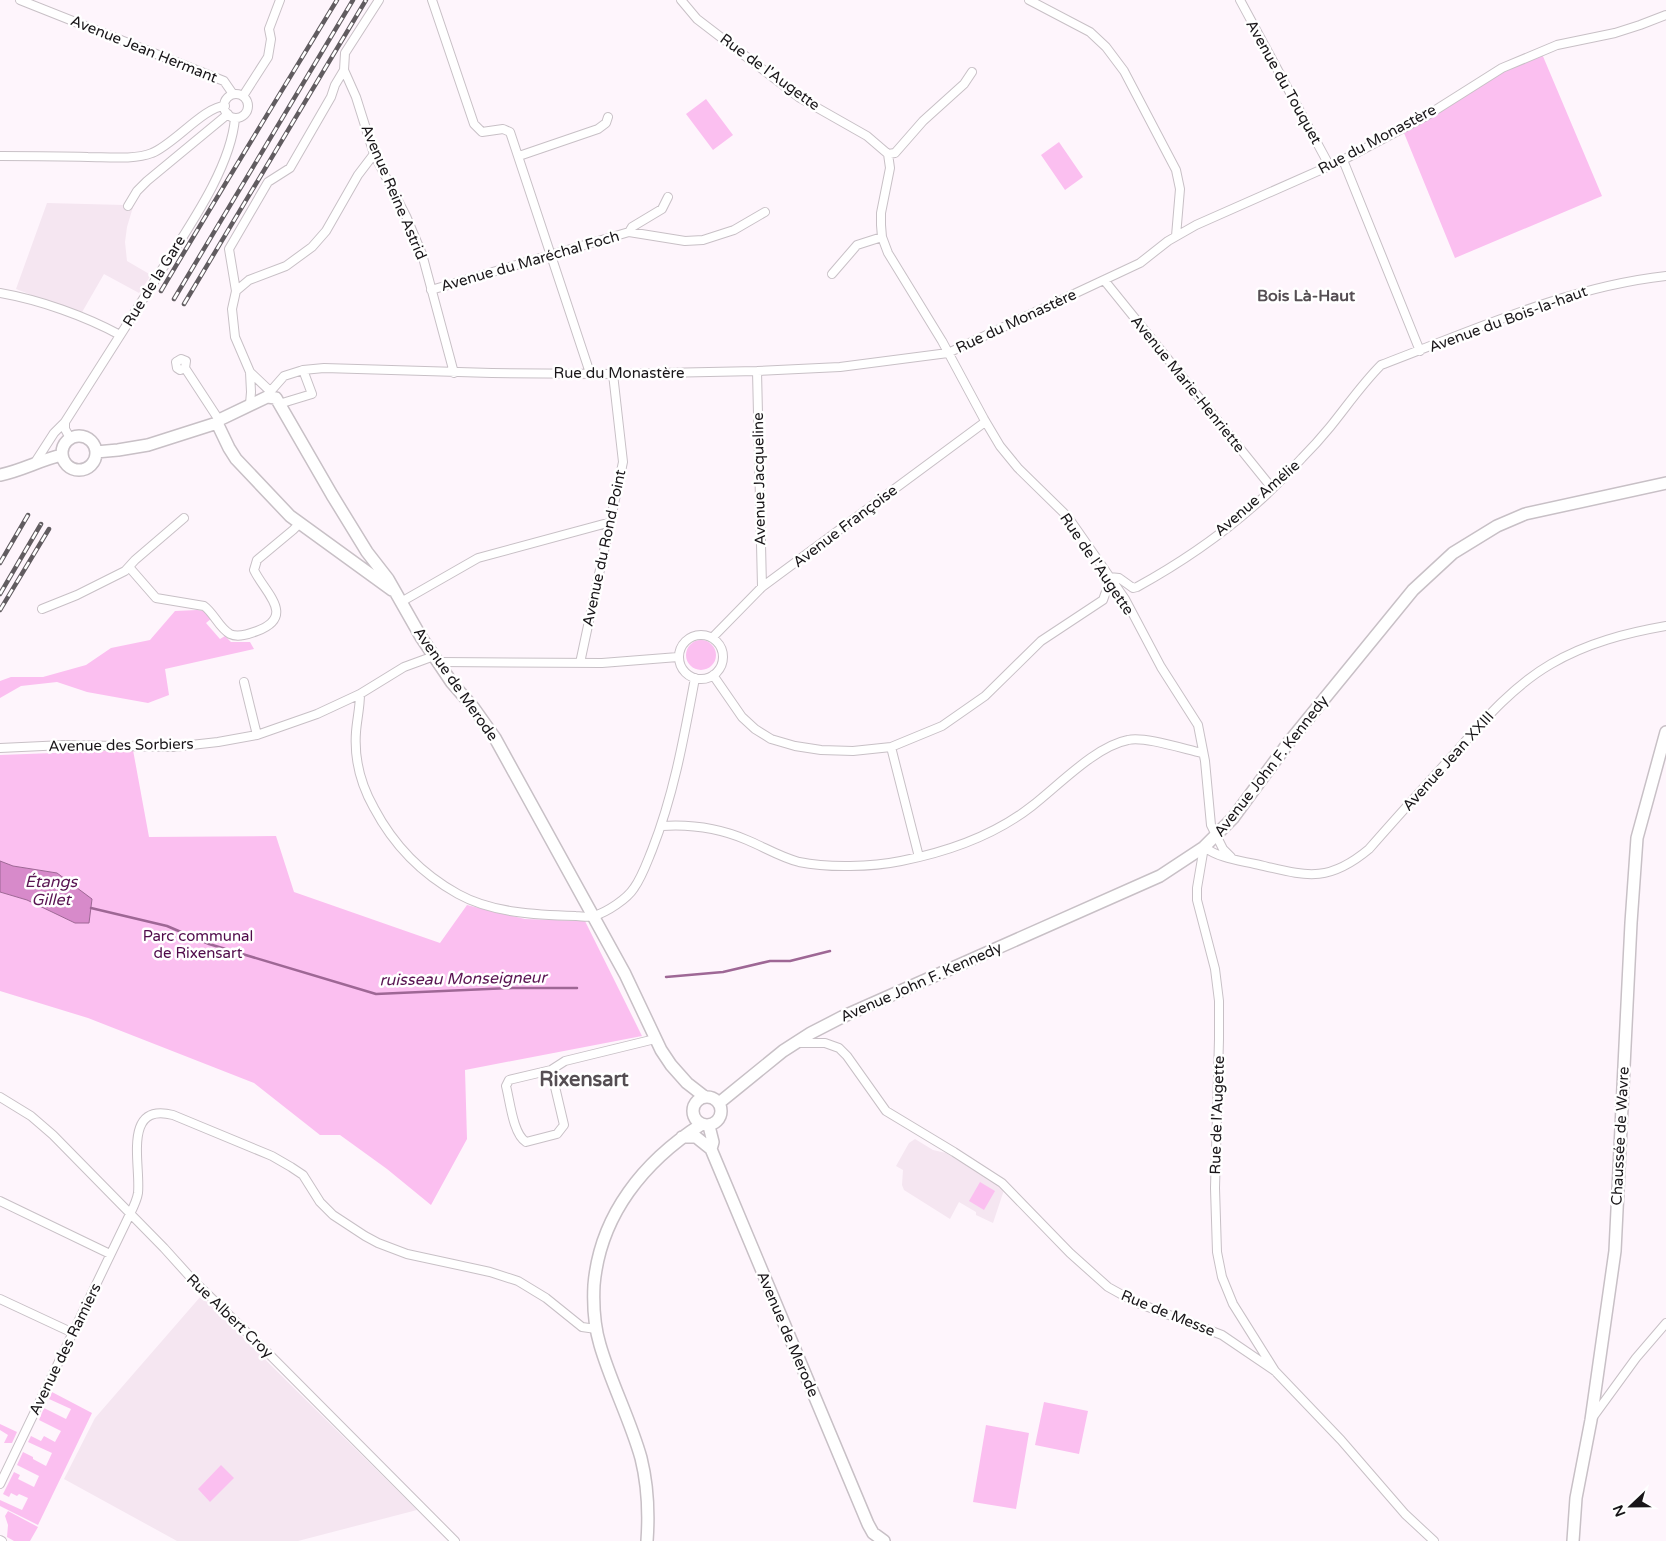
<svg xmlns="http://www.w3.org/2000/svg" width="1666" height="1541" viewBox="0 0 1666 1541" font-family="'Varela Round',sans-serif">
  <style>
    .built { fill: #f5e6f1 }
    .green { fill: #fbbff0 }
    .water { fill: #d78aca; stroke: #9e6795 }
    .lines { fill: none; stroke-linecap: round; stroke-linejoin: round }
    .stream { stroke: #9e6795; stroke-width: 2.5 }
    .street-casing { stroke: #c8c0c6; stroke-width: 10 }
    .secondary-casing { stroke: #c8c0c6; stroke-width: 14 }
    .street { stroke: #fff; stroke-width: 8 }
    .secondary { stroke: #fff; stroke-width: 11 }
    .rail-casing { stroke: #615c60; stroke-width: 4.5 }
    .rail { stroke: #fff; stroke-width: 2.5; stroke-dasharray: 8; stroke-linecap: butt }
    .labels { text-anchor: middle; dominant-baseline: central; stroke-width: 5; stroke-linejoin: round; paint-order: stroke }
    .street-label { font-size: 15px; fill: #191619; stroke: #fff }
    .park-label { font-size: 15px; fill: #500a4a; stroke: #fff }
    .neighbourhood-label { font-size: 16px; font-weight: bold; fill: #554e53; stroke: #fff }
    .water-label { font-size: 16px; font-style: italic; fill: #591452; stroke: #fff }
    .district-label { font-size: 20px; font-weight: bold; fill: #554e53; stroke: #fff }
  </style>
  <rect width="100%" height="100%" fill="#fef5fc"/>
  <path class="built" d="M47,203L124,205L133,207L127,227L125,242L127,261L151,275L139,293L104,274L81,314L16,289Z
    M915,1139L933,1150L946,1153L995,1183L1004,1190L993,1223L976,1215V1212L959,1202L950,1219L904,1190L902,1185L903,1170L896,1166L909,1143Z
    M201,1296L417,1510L298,1541H177L64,1479L95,1418Z"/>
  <path class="green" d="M1542,54L1602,196L1455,258L1404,133L1507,69Z
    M706,99L733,135L713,150L686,114Z
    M1059,142L1083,177L1065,190L1041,155Z
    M197,610L205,611L212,618L206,623L220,639L225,636L231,642H250L254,649L165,669L169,695L148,703L87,692L57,682L21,686L0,698V681L11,677H43L86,665L111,648L150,640L175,611Z
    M686 655a15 15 0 1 1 30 0a15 15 0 1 1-30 0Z
    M133,750L149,837L276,836L294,892L440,943L467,905L525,919L585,921L642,1036L465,1070L467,1139L431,1205L387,1169L340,1135H320L254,1083L88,1018L0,991V892L27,900L75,923H89L92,900L57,873L13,866L0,861V755Z
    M980,1182L995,1191L984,1210L969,1201Z
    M52,1392L92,1413L38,1525L0,1506V1500L22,1510L28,1498L19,1494L17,1496L11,1493L9,1497L3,1494L14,1472L20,1475L18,1479L34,1487L39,1476L17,1465L23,1452L33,1457V1459L46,1466L52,1453L28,1442L31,1436L41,1441L44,1436L55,1442L61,1431L39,1420L44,1408L66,1419L71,1409L49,1399Z
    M1044,1402L1088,1411L1079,1454L1035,1445Z
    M0,1424L17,1432L12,1443H4L8,1435L0,1430Z
    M986,1425L1029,1433L1016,1509L973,1502Z
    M221,1465L234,1478L210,1502L198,1489Z
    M8,1511L38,1527L30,1541H14L7,1537L8,1525L5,1516Z"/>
  <path class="water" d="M0,861L13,866L57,873L92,899L89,923H75L27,900L0,892Z"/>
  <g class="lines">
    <path class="stream" d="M91,908L167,926L209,944L376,994L512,988H577
      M666,977L723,972L770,961H790L830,951"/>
    <g class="street-casing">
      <path id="street" d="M20,0L224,81L233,94
        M432,0L474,124L482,132L503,129L510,132L590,373
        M681,0L697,19L800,98L867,136L888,154L890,168L881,213V225L882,237L888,253L942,341L984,419L1000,446L1018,468L1068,517L1125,599L1161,667L1198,725L1205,761L1211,825L1223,849L1231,857
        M1029,0L1090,32L1106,47L1124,71L1176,170L1180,189L1176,236
        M1240,0L1329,165
        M344,70L356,97L374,154L406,216L422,254L454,373
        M224 106a12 12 0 1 1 24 0a12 12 0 1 1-24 0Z
        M243,96L268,57L271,39L269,29L280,0
        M888,154L895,153L923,121L964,84L972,72
        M0,156C29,156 58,156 88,157C106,157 135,160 152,153C173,145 205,106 225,106
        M519,156L598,129L606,123L608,117
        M1343,160L1420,351
        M128,206L137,191L147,181L228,114
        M629,232L632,227L662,209L668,197
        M832,274L857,245L882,237
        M1104,280L1272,488
        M431,290L629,232L685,241L703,240L734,230L765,212
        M236,291L249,280L286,266L312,247L326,231L358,175L374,154
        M0,293C40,300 85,316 120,335
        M185,368L180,370L177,368L176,362L181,359L186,361L185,368L219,420
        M303,370L324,368L492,373L613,374L757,371L840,367L948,353L1140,263L1168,241L1196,225L1343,160L1426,116L1502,68L1557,45L1615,33L1640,25L1666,15
        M757,371L762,587
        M250,372L251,392L250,404
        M270,391L250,372L235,337L232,309L236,291L229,249L268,182L290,168L331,97L335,85L344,70L345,53L379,0
        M269,393L284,376L303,370L312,394L279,404
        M70,438L65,429V422C97,372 129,321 161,271C188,228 231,168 235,118
        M34,464L54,433L65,422
        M129,567L156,598L204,606C214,613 219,628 230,634C238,638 249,634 257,631C297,616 264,592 254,570L257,560L293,530L300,523
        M1109,577L1119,578L1133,588L1137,587C1197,554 1256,510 1302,458C1312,448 1321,438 1330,427C1347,406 1362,384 1381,365C1474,330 1567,287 1666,276
        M401,602L478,558L611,522
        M42,609L77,595L125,571L135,560L184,518
        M679 657a22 22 0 1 1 44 0a22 22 0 1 1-44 0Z
        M712,638L762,587L985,422
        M439,662L602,663L678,657
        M580,663L623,462L613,374
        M713,675L742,717L755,729L771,739L795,746L821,750L853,751L891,747L942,726L985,696L1041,641L1103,600L1108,586L1109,577
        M244,682L257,735
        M360,694C360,707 357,719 356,732C354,759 361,785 374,808C393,844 422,874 458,894C492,913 537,915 576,916C581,916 590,918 594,916C607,912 627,899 634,888C642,877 647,862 652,850C674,794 684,737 695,678
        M891,747L919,857
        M0,748L64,745L173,747L218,742L257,735L317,714L360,694L404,667L434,656
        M662,826C692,824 719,828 747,840C764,847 780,857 799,862C828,868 872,867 901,861C947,852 995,835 1032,806C1059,785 1096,746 1128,740C1144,736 1184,749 1202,753
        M797,1043H825L839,1048L847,1056L886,1111L954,1152L1002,1183L1070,1253L1108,1287L1135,1302L1222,1335L1275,1371L1341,1440L1405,1514L1434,1541
        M551,1070L564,1125L557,1134L526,1142C513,1134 510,1101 506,1086L509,1080L551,1070L565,1061L655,1039
        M0,1097L31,1116L53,1135L164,1248L192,1279L269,1354L455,1541
        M0,1201L110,1254
        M0,1299L73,1333
        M1275,1371L1233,1304L1222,1277L1217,1252L1215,1188L1219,1039V1001L1215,969L1197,900V888L1204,847C1219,858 1237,860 1255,864C1304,875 1326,885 1369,849C1397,817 1426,785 1455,753C1484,720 1513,686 1551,664C1587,643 1626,633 1666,626
        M1593,1417L1636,1358L1666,1323
        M0,1484L130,1214C133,1208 137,1200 138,1193C141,1165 122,1102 173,1115L272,1156L291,1167L303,1175L320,1202L333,1215L365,1236L378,1243L407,1254L490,1272L518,1281L546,1298L582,1327L596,1329
        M0,1540L2,1541"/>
    </g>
    <g class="secondary-casing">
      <path id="secondary" d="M217,423L229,448L236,459L290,516L392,590
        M62 453a17 17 0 1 1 34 0a17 17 0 1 1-34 0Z
        M96,452L118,450L148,445L217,423L219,420L267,397L276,398L332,495L367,552L388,579L421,637L452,683L473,707L495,738L625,974L661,1050L671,1065L687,1083L705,1097
        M0,475C21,471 40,460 62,455
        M693 1111a14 14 0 1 1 28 0a14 14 0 1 1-28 0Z
        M719,1103L783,1051L811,1033L842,1017L1160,876L1204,847L1233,818L1289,742L1413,590L1453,553L1497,526L1525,514L1666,483
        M709,1126L713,1142L711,1149L868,1524L873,1533L884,1541
        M682,1137H696L711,1149
        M647,1541C649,1513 648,1486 641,1458C630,1419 611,1383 600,1345C594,1325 593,1305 594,1285C600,1215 644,1161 702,1124
        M1573,1541L1576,1498L1591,1420L1615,1251L1631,923L1637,838L1666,732"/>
    </g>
    <use href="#street" class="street"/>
    <use href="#secondary" class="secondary"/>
    <g class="rail-casing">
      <path id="rail" d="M161,291C219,193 278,97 337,0
        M174,299L353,0
        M184,304L366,0
        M0,563L28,515
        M0,594L41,524
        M0,610L49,529"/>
    </g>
    <use href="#rail" class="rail"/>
  </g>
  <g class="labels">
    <g class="street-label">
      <text transform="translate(144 49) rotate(22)">Avenue Jean Hermant</text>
      <text transform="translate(770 72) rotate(36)">Rue de l'Augette</text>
      <text transform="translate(1284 82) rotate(61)">Avenue du Touquet</text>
      <text transform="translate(1377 139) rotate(-28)">Rue du Monastère</text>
      <text transform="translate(394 192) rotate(67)">Avenue Reine Astrid</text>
      <text transform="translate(530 261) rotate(-16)">Avenue du Maréchal Foch</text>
      <text transform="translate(154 281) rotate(-58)">Rue de la Gare</text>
      <text transform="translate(1508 319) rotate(-20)">Avenue du Bois-la-haut</text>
      <text transform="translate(1016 321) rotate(-25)">Rue du Monastère</text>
      <text x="619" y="373">Rue du Monastère</text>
      <text transform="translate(1188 384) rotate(51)">Avenue Marie-Henriette</text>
      <text transform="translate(759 479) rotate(-91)">Avenue Jacqueline</text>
      <text transform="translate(1257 498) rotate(-41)">Avenue Amélie</text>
      <text transform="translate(845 526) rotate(-37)">Avenue Françoise</text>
      <text transform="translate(604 548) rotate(-78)">Avenue du Rond Point</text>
      <text transform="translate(1097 564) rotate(56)">Rue de l'Augette</text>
      <text transform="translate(456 684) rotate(55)">Avenue de Merode</text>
      <text transform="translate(121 745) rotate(-1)">Avenue des Sorbiers</text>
      <text transform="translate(1448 761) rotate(-48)">Avenue Jean XXIII</text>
      <text transform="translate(1271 766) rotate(-52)">Avenue John F. Kennedy</text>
      <text transform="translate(921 982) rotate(-24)">Avenue John F. Kennedy</text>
      <text transform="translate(1217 1115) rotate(-88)">Rue de l'Augette</text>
      <text transform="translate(1620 1136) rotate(-87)">Chaussée de Wavre</text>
      <text transform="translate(1168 1313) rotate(22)">Rue de Messe</text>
      <text transform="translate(230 1316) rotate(44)">Rue Albert Croy</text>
      <text transform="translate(788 1334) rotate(67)">Avenue de Merode</text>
      <text transform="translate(65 1349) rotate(-64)">Avenue des Ramiers</text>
    </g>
    <g class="park-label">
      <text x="198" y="936">Parc communal<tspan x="198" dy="17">de Rixensart</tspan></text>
    </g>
    <g class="neighbourhood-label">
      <text x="1306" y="296">Bois Là-Haut</text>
    </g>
    <g class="water-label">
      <text x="51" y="882">Étangs<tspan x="51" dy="18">Gillet</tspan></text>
      <text transform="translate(463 979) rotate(-1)">ruisseau Monseigneur</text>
    </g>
    <g class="district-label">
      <text x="584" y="1080">Rixensart</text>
    </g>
  </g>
  <g transform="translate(1631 1506) rotate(248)" stroke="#ffffff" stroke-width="4" paint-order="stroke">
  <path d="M0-4L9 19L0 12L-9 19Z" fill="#191619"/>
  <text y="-8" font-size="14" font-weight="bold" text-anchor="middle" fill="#191619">N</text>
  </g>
</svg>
